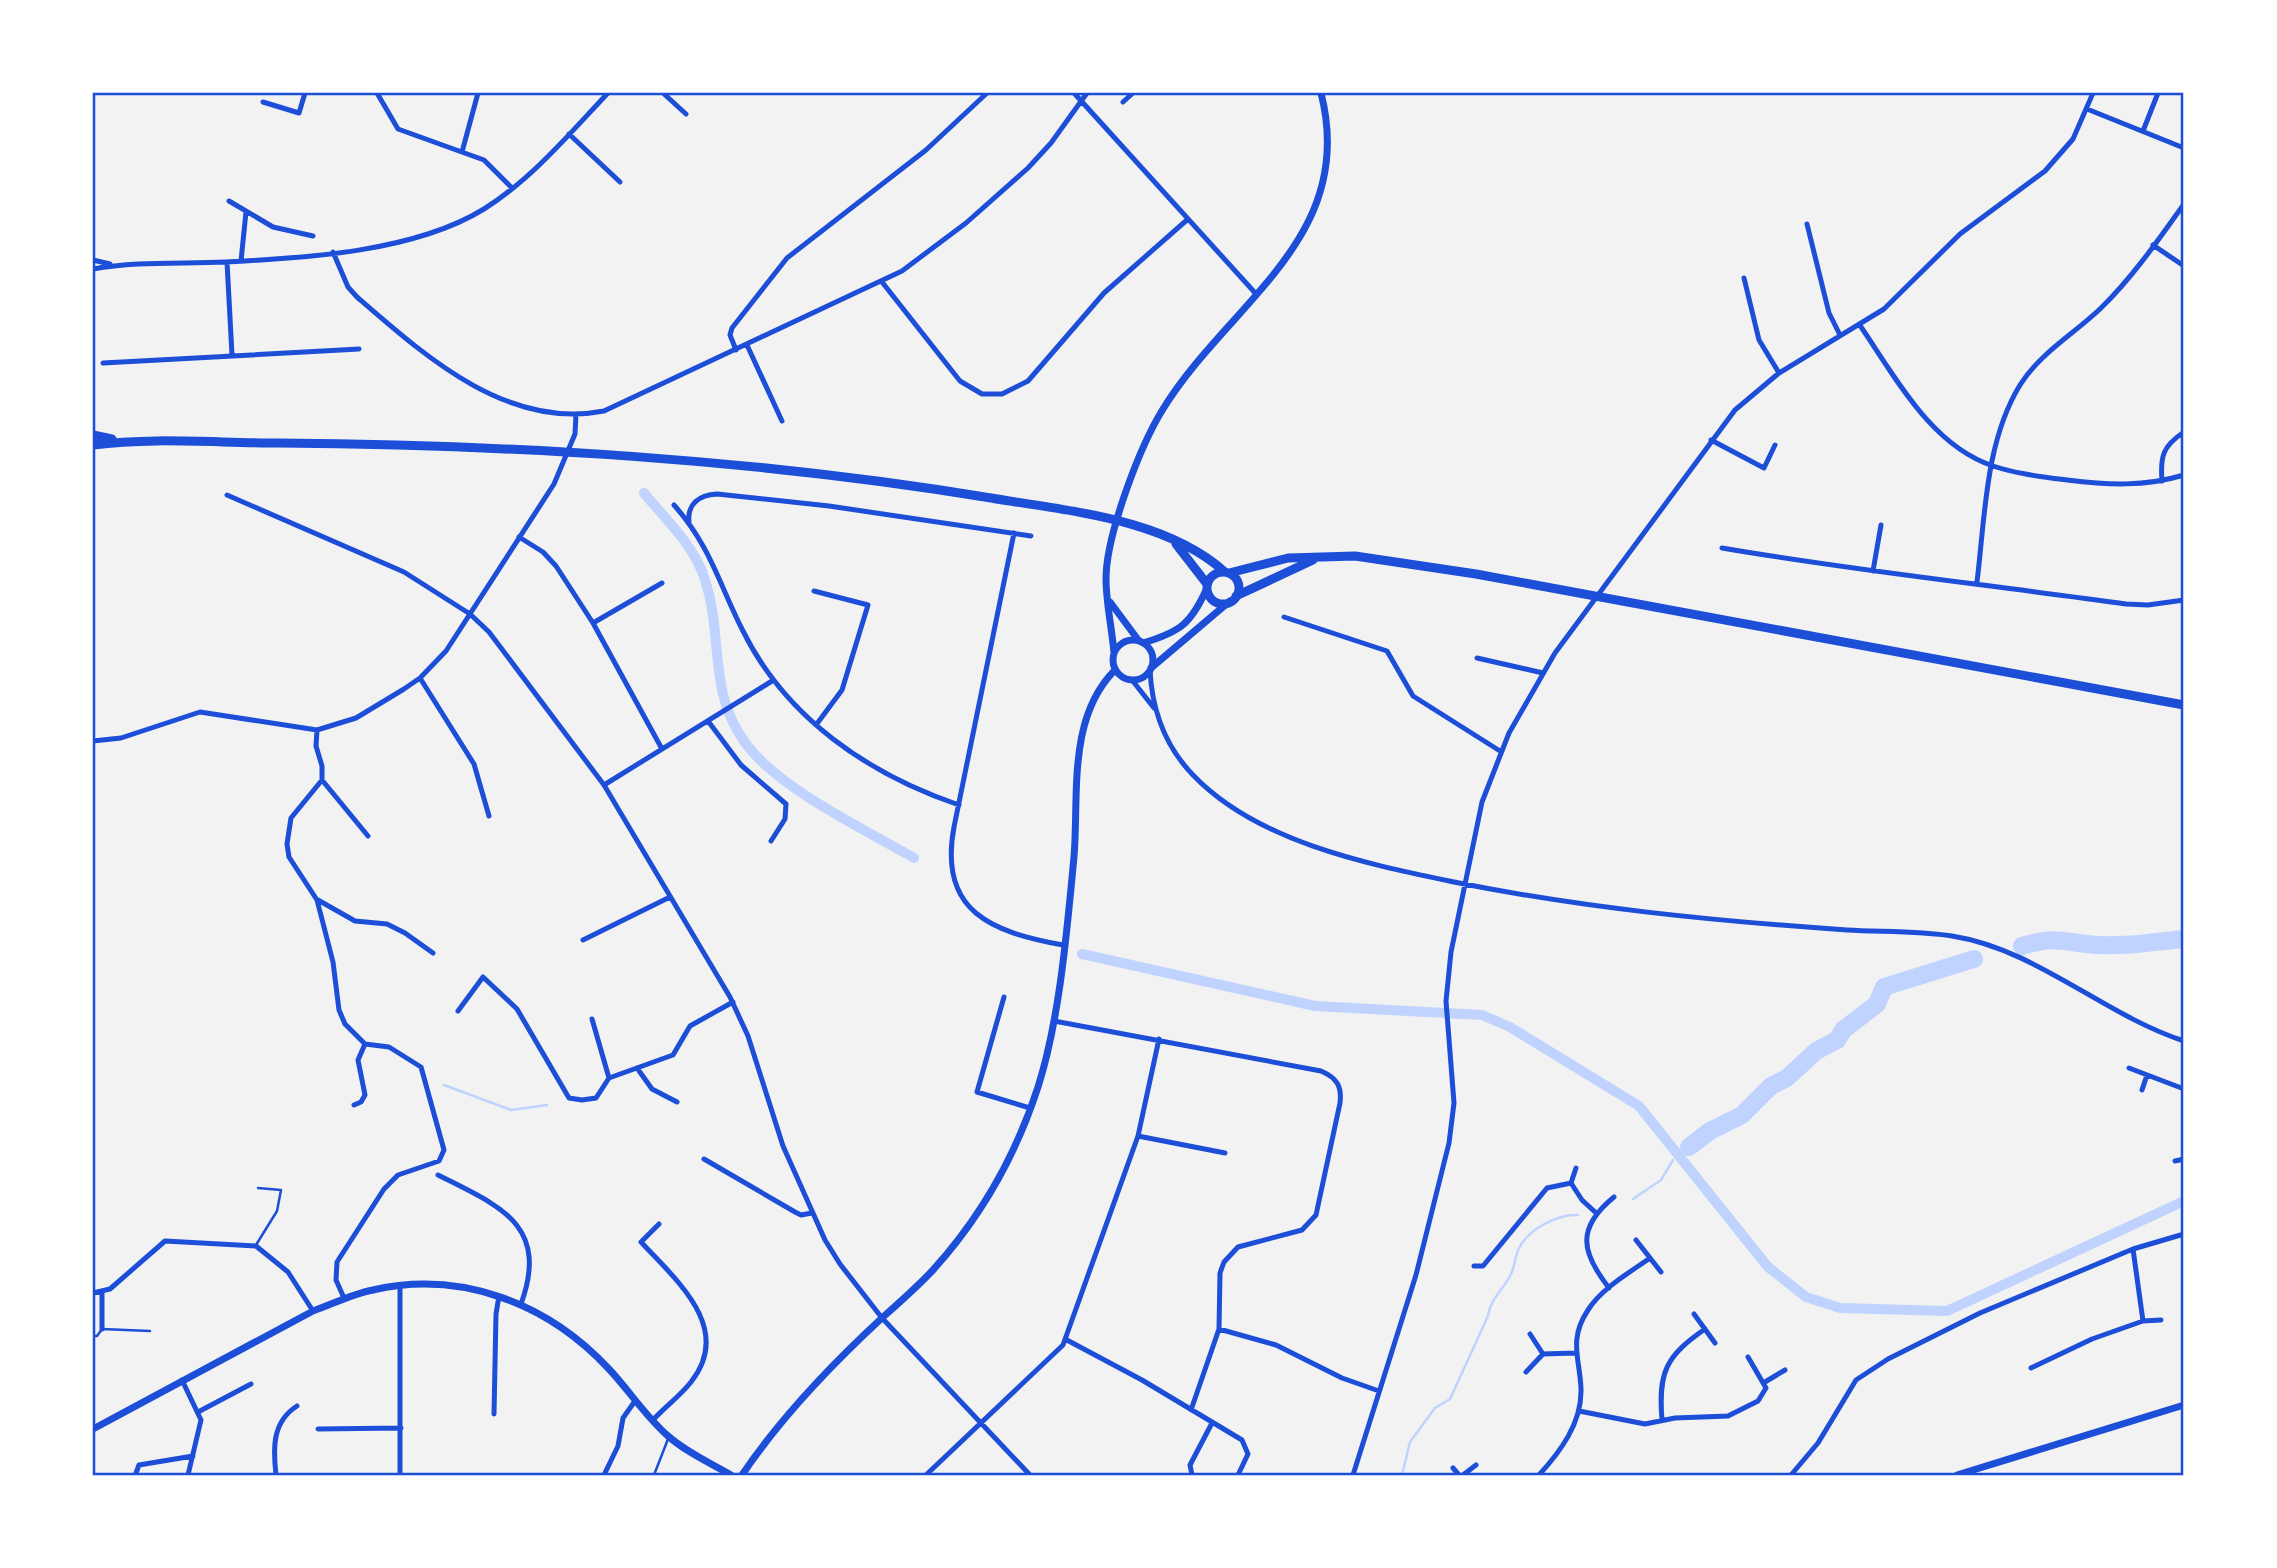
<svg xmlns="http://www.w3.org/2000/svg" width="2277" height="1568" viewBox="0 0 2277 1568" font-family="Lato,sans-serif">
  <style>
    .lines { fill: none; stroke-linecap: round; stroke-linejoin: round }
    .stream { stroke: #bfd3fe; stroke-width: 2.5 }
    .canal { stroke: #bfd3fe; stroke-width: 10 }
    .river { stroke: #bfd3fe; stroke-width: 18 }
    .service { stroke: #1d4ed8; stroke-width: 2.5 }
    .minor { stroke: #1d4ed8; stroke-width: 5 }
    .tertiary { stroke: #1d4ed8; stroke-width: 7 }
    .primary { stroke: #1d4ed8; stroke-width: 9 }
    .neatline { fill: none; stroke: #1d4ed8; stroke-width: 2.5 }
  </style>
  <rect width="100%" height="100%" fill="#f2f2f2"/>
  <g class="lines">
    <path class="stream" d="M444,1085L511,1110L547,1105
      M1633,1199L1661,1180L1673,1160
      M1402,1475L1410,1442L1435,1408L1450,1399L1488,1316C1490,1299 1504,1289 1511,1274C1515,1266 1515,1256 1519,1248C1529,1229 1557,1214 1578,1215"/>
    <path class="canal" d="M644,493C666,520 695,546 705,580C724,638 707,691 746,744C781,790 864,829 914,858
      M1082,954L1315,1006L1482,1015L1510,1027L1639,1106L1768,1267L1806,1297L1840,1308L1947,1311L2184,1201"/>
    <path class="river" d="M2022,946C2053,937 2056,940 2086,944C2118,948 2153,942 2184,939
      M1689,1147L1710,1131L1742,1115L1771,1086L1787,1078L1816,1051L1837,1040L1843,1030L1877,1004L1884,987L1974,959"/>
    <path class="service" d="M256,1245L277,1211L281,1190L258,1188
      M93,1336H97L102,1329L150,1331
      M654,1475L668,1439"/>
    <path class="minor" d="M377,93L398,129L484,160L512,188
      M663,93L686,114
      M1074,93L1257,295
      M263,102L299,113L305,93
      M1123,102L1133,93
      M2087,109L2184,148
      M2143,131L2158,93
      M569,134L620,182
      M462,152L478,93
      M229,201L273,227L313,236
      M1807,224L1829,313L1840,335
      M2153,245L2184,266
      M333,252L348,287L357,297C425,356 507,430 604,411L902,271L966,223L1028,168L1051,143L1087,93
      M93,260L110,264
      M241,261L246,212
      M227,262L232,355
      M93,269C137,261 181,264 225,262C306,258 414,252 484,209C532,179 570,133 608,93
      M1744,278L1759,340L1779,373
      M882,282L960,381L982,394H1002L1028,381L1104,293L1188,219
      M1859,324C1895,376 1930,445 1993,466C2017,474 2043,477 2067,480C2108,485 2144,487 2184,475
      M747,345L782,421
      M736,350L730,335L732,328L787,258L926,150L987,93
      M103,363L359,349
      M1711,440L1764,468L1775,445
      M2162,481C2160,456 2163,446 2184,432
      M227,495L404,572L470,614L489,632L604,785L730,997L748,1036L783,1146L825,1240L840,1264L882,1318L1030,1475
      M674,505C711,547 719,584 743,631C786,718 868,774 959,805
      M689,522C687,504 699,495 717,494L829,506L1031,536
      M1014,533L954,827C938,912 992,932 1063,945
      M519,537L543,552L556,566L593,623L662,749
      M1722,548C1856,571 1991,585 2126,604L2148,605L2184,600
      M1873,571L1881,525
      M1977,582C1985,518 1985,442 2020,385C2040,353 2074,334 2101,308C2132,278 2159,239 2184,204
      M814,591L868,605L842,690L816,725
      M1284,617L1387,651L1413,696L1500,751
      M593,623L662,583
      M1477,658L1543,673
      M1150,670C1152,711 1165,746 1193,775C1257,842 1367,864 1454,882C1583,908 1715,921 1847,930C1881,932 1918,931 1952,936C2036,949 2104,1015 2184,1041
      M420,678L474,764L489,816
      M1132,680L1154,708
      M708,721L741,765L786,804L785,819L771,841
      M317,730L316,746L322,766V780L291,818L287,844L289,857L317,900L333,962L339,1010L345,1024L365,1044L389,1047L421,1067L444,1150L439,1161L398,1175L384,1189L337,1262L336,1280L344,1298
      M93,741L121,738L200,712L317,730L356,718L404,689L420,678L446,651L554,484L575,434L576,414
      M322,780L368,836
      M604,785L772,681
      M318,900L355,921L387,924L405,933L433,953
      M583,940L670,897
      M1004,997L977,1092L1030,1108
      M458,1011L483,977L517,1009L569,1098L582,1100L596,1098L609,1078
      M592,1019L609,1078L673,1055L690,1026L733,1002
      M1054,1021L1321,1071C1337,1078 1342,1086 1340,1103L1316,1215L1302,1230L1238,1247L1224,1262L1220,1273L1219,1329L1191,1410
      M637,1068L652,1089L677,1102
      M2129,1068L2184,1089
      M2142,1090L2147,1075
      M354,1105L361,1102L365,1095L358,1060L365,1044
      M1138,1136L1225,1153
      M704,1159L795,1212L801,1215L812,1213
      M2175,1161L2184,1159
      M438,1175C499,1206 550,1224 521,1304
      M1571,1183L1582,1200L1595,1212
      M1636,1240L1661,1272
      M2133,1249L2143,1321L2161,1320
      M1474,1266H1483L1547,1188L1571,1183L1576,1168
      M400,1285V1475
      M1609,1288C1581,1252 1576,1228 1614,1197
      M93,1293L110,1289L165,1241L256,1246L288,1272L313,1311
      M1694,1314L1715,1343
      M102,1329V1293
      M1219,1329L1276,1345L1342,1378L1379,1391
      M1530,1334L1543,1354
      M1065,1339L1142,1380L1242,1440L1248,1454L1238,1475
      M2031,1368L2092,1339L2143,1321
      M1526,1372L1543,1354L1575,1353
      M182,1380L201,1420L188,1475
      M1765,1382L1785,1370
      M1579,1411L1645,1424L1675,1418L1728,1416L1758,1401L1766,1388L1748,1357
      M198,1412L251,1384
      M494,1414L496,1314L499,1296
      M653,1420C665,1407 680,1396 691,1382C734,1328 676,1280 641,1242L659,1224
      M1662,1420C1658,1372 1666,1356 1705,1329
      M318,1429L401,1428
      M1453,1468L1459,1475
      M136,1473L139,1465L193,1456
      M276,1475C273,1448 272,1422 297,1406
      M604,1475L618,1446L623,1418L635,1401
      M926,1475L1063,1345L1138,1136L1159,1039
      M1192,1475L1190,1465L1212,1423
      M1353,1475L1416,1275L1449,1143L1454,1103L1446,1001L1451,952L1482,802L1509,733L1555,653L1735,410L1779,373L1884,309L1960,234L2045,171L2073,139L2093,93
      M1463,1475L1476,1465
      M1539,1475C1560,1452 1582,1423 1581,1389C1580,1359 1568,1340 1588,1310C1602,1288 1629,1273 1650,1258
      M1791,1475L1818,1443L1856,1380L1888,1359L1980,1313L2133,1249L2184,1234"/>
    <path class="tertiary" d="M1110,602L1139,641
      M1113 660a20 20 0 1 1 40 0a20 20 0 1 1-40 0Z
      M1143,643C1180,632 1191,624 1207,588
      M1114,653C1112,628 1106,603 1106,579C1106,535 1140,446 1163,409C1229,302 1358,238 1321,93
      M1151,668L1230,601
      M93,1429L313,1311C333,1304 352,1294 373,1290C461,1270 547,1303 608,1368C629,1390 645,1416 668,1436C686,1452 710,1463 731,1475
      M742,1475C781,1417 831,1365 883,1317C900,1302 917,1287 933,1270C981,1217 1016,1155 1038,1087C1060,1018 1067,929 1074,857C1079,795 1067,718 1115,670
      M1957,1475L2184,1405"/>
    <path class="primary" d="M93,435L112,439
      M93,445C153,437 217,443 278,443C517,445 755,459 991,498C1067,511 1165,518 1225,572
      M1176,544L1207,584
      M1207 588a16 16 0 1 1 32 0a16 16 0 1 1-32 0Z
      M1229,573L1288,558L1355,556L1476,574L2184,705
      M1236,596L1313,560"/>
  </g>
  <rect width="2277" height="1568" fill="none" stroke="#ffffff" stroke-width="189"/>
  <rect x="94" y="94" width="2088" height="1380" class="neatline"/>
</svg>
